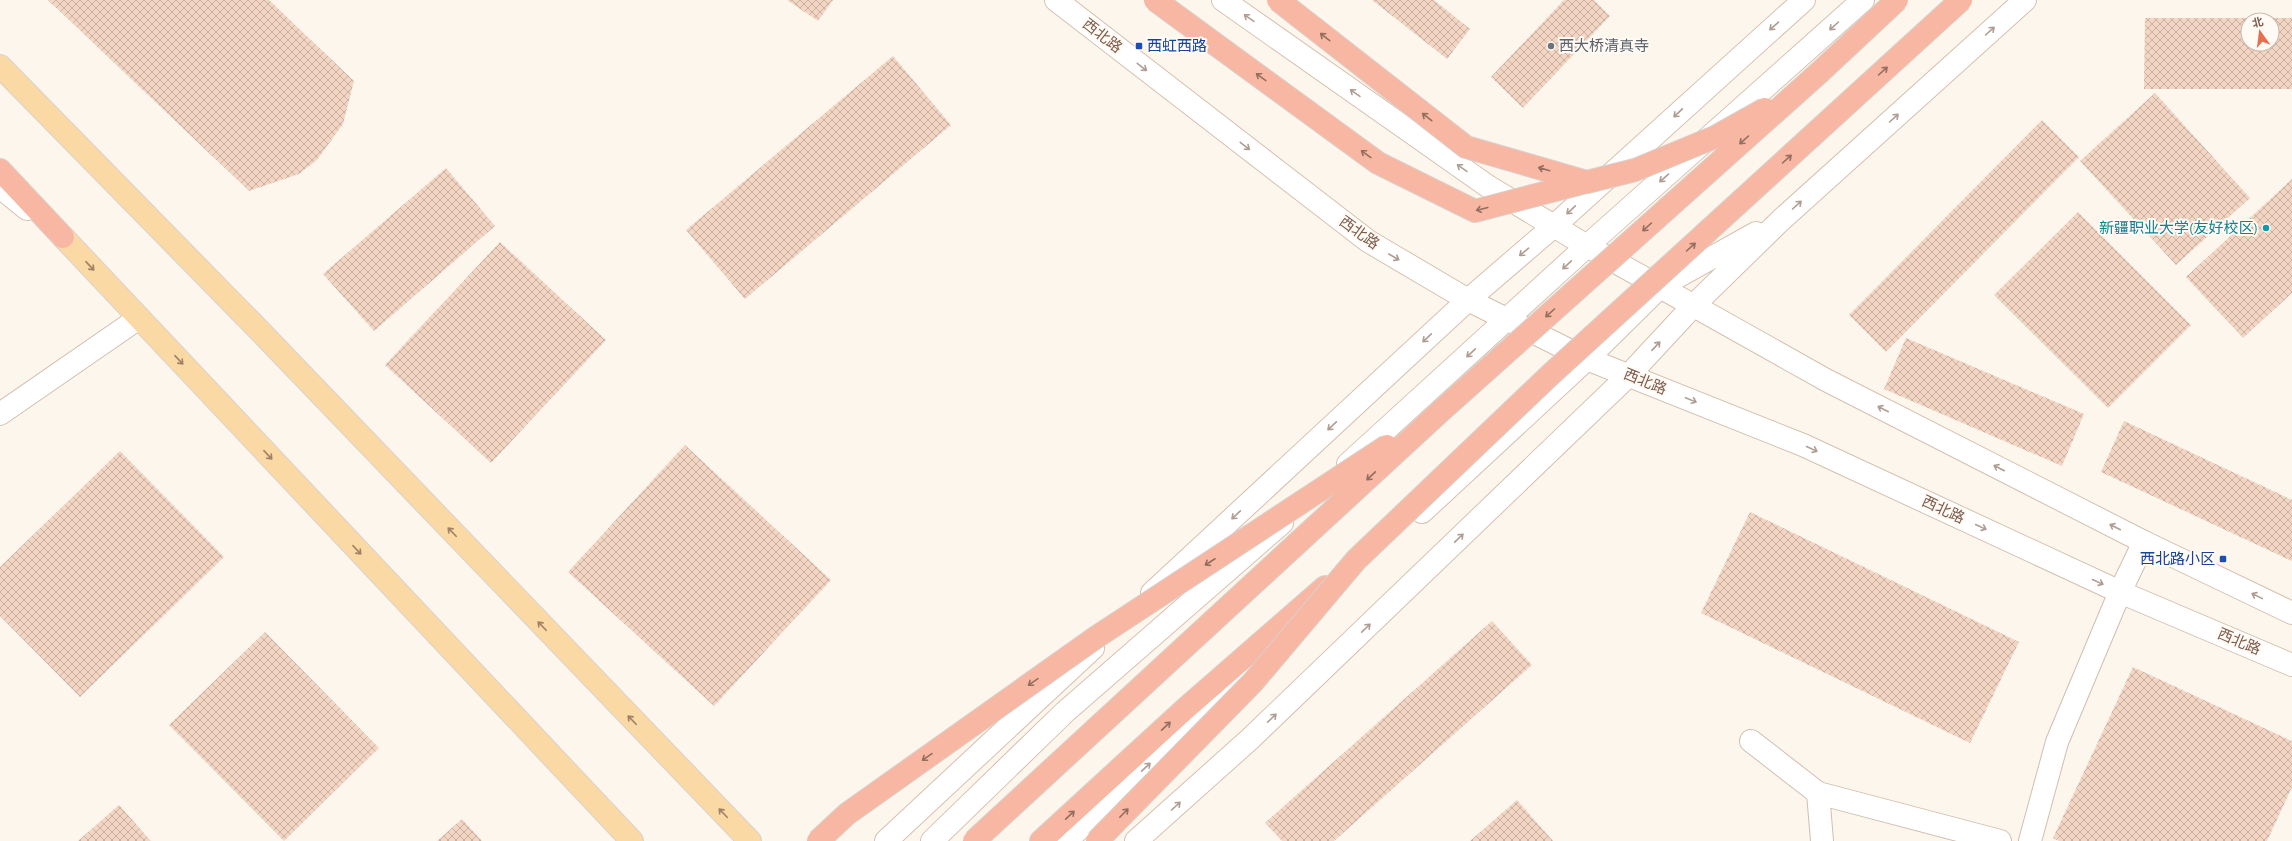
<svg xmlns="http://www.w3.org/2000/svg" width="2292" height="841" viewBox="0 0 2292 841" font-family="'Alegreya Sans','Noto Sans SC',sans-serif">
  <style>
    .building { fill: url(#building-cross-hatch); fill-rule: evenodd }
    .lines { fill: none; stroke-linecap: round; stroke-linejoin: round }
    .street-casing { stroke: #d1beb0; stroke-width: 24 }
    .secondary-casing { stroke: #d6c0b0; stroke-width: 24 }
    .primary-casing { stroke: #dad1cd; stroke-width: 24 }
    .highway-casing { stroke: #dad1cd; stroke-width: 24 }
    .street { stroke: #fff; stroke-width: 22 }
    .secondary { stroke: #fff; stroke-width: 22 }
    .primary { stroke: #fbd9a5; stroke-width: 22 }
    .highway { stroke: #f7b7a3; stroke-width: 22 }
    .highway-bridge-casing { stroke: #dad1cd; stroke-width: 24; stroke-linecap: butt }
    .highway-bridge { stroke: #f7b7a3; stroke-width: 22 }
    .oneway { stroke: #af9d94 }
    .oneway2 { stroke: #936e5e }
    .oneway3 { stroke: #a18267 }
    .transit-dot { fill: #1a4fb4; stroke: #fffaf3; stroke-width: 1.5 }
    .worship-dot { fill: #6b7280; stroke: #fffaf3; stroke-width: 1.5 }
    .culture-dot { fill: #0f9aa8; stroke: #fffaf3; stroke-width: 1.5 }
    .labels { text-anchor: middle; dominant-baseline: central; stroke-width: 4; stroke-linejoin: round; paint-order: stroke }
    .street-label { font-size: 15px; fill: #7a5c4d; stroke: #fffaf3 }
    .transit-label { font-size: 15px; fill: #164399; stroke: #fffaf3; text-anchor: start }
    .worship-label { font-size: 15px; fill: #5b616d; stroke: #fffaf3; text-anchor: start }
    .culture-label { font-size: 15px; fill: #0d838f; stroke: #fffaf3; text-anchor: end }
  </style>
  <defs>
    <pattern id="building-cross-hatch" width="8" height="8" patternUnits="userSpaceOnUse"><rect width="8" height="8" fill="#f3d5c3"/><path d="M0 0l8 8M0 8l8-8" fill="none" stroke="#cab0a1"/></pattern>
  </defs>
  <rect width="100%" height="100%" fill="#fdf6ec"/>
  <path class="building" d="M48,0H269L354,81L343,124L317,160L299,174L249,191Z
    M787,0H833L818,21Z
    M1372,0H1434L1470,29L1447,59Z
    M1564,0H1594L1610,16L1523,108L1491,77Z
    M2145,18H2292V89H2144ZM2248,20H2272V44H2248Z
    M893,56L951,125L745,299L686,230Z
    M2155,93L2250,198L2176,265L2080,161Z
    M2042,120L2079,157L1886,352L1849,315Z
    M446,168L495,226L374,331L323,274Z
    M2292,179V293L2243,338L2186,277Z
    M2078,212L2191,325L2108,408L1994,295Z
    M500,242L606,340L491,463L385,365Z
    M1906,338L2084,414L2062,466L1884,389Z
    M2124,421L2292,500V561L2101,472Z
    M685,445L831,580L714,706L568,572Z
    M120,451L224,557L80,697L0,616V567Z
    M1750,512L2019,642L1970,743L1701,613Z
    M1492,621L1532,665L1334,841H1282L1265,823Z
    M265,632L379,748L284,841L169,725Z
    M2133,667L2292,741V787L2267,841H2059L2053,838Z
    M1517,800L1553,841H1470Z
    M119,805L151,841H78Z
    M462,819L482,841H437Z"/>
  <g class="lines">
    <g class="street-casing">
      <path id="street" d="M0,414L139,318
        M1751,741L1818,793L2000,841
        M1818,793L1822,841
        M2030,841L2057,742L2120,592L2144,542"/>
    </g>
    <g class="secondary-casing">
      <path id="secondary" d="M1056,0L1368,241L1468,300L1587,359L1803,445L2120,592L2292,665
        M1223,0L1489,187L1587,246L1826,380L2144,542L2292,613
        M0,187L27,209
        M1348,464L1587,246L1863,0
        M1422,512L1587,359L1661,286L1756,233
        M1152,593L1468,300L1554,226L1804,0
        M886,841L1093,648
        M932,841L1065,712L1282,523
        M1066,841L1259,663
        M1136,841L1250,739L1629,375L1694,305L1781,220L2025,0"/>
    </g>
    <g class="primary-casing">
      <path id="primary" d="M0,66L255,326L750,841
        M63,237L632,841"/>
    </g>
    <g class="highway-casing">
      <path id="highway" d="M0,170L63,237
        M1041,841L1185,709L1325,587"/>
    </g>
    <use href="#street" class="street"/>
    <use href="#secondary" class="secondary"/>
    <use href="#primary" class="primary"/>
    <use href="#highway" class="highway"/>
    <g class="highway-bridge-casing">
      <path id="highway-bridge" d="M1155,0L1378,163L1475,211L1586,182
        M1278,0L1466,147L1587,182L1635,170L1715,137L1765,109
        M818,841L847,814L1095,638L1387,446
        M974,841L1442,410L1820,72L1897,0
        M1097,841L1253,682L1356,560L1549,376L1961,0"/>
    </g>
    <use href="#highway-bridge" class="highway-bridge"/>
  </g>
  <defs><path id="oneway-shaft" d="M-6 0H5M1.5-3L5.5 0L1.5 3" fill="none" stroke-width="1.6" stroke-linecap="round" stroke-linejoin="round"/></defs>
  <g class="oneway">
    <use href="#oneway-shaft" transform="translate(1249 18) rotate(-145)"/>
    <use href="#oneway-shaft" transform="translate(1774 26) rotate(139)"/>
    <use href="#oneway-shaft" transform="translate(1834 26) rotate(138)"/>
    <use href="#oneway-shaft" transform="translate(1990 31) rotate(-42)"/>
    <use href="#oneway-shaft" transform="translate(1142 67) rotate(38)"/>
    <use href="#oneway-shaft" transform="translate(1355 93) rotate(-145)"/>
    <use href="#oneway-shaft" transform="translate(1678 113) rotate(137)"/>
    <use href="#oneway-shaft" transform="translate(1894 118) rotate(-42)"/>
    <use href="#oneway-shaft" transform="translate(1245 146) rotate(38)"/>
    <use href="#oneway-shaft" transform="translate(1462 168) rotate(-145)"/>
    <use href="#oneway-shaft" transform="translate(1664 178) rotate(139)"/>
    <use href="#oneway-shaft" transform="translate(1797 205) rotate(-42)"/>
    <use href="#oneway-shaft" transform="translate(1571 210) rotate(137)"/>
    <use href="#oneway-shaft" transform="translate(1524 252) rotate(140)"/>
    <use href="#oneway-shaft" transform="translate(1394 257) rotate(30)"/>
    <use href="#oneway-shaft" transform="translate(1567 265) rotate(137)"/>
    <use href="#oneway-shaft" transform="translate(1427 338) rotate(137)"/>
    <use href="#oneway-shaft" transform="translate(1656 346) rotate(-47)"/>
    <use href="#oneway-shaft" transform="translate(1471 353) rotate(137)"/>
    <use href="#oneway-shaft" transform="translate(1691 400) rotate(22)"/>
    <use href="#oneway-shaft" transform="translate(1883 409) rotate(-153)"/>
    <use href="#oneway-shaft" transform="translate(1332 426) rotate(137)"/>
    <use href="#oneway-shaft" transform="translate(1812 449) rotate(25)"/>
    <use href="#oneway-shaft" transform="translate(1999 468) rotate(-153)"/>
    <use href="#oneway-shaft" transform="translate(1236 515) rotate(137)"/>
    <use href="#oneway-shaft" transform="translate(1981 527) rotate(25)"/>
    <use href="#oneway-shaft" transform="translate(2115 527) rotate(-153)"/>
    <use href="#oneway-shaft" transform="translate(1459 538) rotate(-44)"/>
    <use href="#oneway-shaft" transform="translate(2098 582) rotate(25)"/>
    <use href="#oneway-shaft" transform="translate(2257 596) rotate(-154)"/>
    <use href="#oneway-shaft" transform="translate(1366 628) rotate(-44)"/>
    <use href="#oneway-shaft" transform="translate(1272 718) rotate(-44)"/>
    <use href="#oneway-shaft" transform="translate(1146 767) rotate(-43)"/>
    <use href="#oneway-shaft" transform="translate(1176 806) rotate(-42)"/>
  </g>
  <g class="oneway2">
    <use href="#oneway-shaft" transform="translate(1325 37) rotate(-142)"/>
    <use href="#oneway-shaft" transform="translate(1883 71) rotate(-42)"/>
    <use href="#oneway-shaft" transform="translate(1261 77) rotate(-144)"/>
    <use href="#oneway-shaft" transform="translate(1427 117) rotate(-142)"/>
    <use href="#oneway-shaft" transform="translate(1744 140) rotate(138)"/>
    <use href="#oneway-shaft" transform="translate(1366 154) rotate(-144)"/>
    <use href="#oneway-shaft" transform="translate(1787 159) rotate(-42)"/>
    <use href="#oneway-shaft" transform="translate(1544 169) rotate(-164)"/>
    <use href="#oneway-shaft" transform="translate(1482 209) rotate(166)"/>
    <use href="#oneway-shaft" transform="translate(1647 227) rotate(138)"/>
    <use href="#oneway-shaft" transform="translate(1691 247) rotate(-42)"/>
    <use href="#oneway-shaft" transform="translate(1550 313) rotate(138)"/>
    <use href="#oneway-shaft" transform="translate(1371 476) rotate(137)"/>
    <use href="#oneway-shaft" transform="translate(1210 562) rotate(147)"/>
    <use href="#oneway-shaft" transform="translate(1033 682) rotate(145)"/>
    <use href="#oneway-shaft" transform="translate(1166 726) rotate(-43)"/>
    <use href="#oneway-shaft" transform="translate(927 757) rotate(145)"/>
    <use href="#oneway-shaft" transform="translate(1124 813) rotate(-45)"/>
    <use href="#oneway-shaft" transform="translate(1070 815) rotate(-43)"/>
  </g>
  <g class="oneway3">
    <use href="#oneway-shaft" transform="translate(90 266) rotate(47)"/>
    <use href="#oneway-shaft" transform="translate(179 360) rotate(47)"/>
    <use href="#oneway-shaft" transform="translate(268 455) rotate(47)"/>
    <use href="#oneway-shaft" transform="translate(452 532) rotate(-134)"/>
    <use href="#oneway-shaft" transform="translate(357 550) rotate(47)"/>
    <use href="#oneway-shaft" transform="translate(542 626) rotate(-134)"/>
    <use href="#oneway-shaft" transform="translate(632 720) rotate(-134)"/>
    <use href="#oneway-shaft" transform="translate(723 813) rotate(-134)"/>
  </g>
  <g class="transit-dot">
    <rect x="1135" y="42" width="8" height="8" rx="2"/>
    <rect x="2219" y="555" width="8" height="8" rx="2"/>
  </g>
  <circle class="worship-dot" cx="1551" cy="46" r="4"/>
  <circle class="culture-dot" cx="2266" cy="228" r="4"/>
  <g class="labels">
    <g class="street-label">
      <text transform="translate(1102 36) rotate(38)">西北路</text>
      <text transform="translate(1359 233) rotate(36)">西北路</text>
      <text transform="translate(1645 382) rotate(22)">西北路</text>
      <text transform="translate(1943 510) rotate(25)">西北路</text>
      <text transform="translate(2239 642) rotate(23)">西北路</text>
    </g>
    <g class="transit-label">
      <text x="1147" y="46">西虹西路</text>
      <text x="2215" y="559" text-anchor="end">西北路小区</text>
    </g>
    <g class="worship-label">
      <text x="1559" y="46">西大桥清真寺</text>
    </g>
    <g class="culture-label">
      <text x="2258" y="228">新疆职业大学(友好校区)</text>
    </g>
  </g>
  <g transform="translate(2260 32) rotate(346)"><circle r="19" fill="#fffaf3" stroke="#cabbb1"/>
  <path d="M0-3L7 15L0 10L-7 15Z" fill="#e76f51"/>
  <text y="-6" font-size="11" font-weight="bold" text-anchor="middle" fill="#7a5c4d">北</text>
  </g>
</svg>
